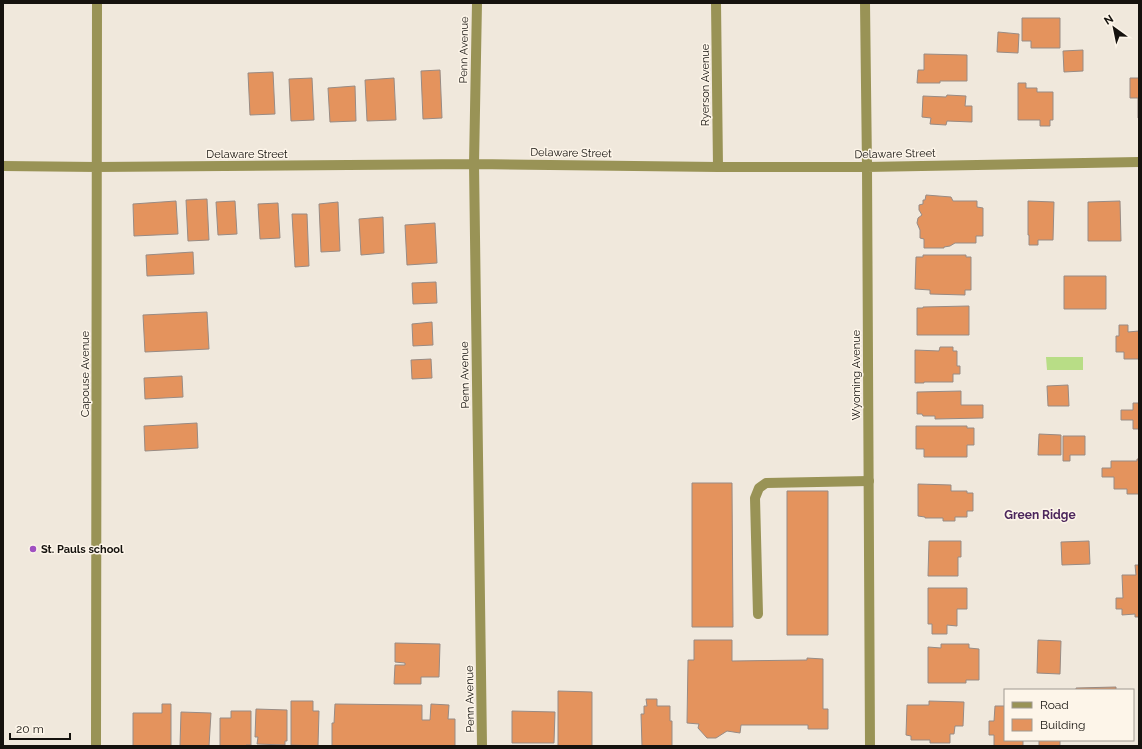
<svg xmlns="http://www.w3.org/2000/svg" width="1142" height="749" viewBox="0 0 1142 749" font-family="Raleway,sans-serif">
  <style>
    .water { fill: #b8dd86 }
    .building { fill: #e4935d; stroke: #988b84 }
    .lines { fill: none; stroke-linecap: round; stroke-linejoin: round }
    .lane { stroke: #999356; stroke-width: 10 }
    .street { stroke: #999356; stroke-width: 10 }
    .poi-dot { fill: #a050c1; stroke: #fdf5e9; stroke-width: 1.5 }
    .labels { text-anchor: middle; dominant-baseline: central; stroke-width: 3; stroke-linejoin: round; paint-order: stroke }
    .street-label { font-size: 11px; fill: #15120e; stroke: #fdf5e9 }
    .poi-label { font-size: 11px; font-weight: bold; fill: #15120e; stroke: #fdf5e9; text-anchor: start }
    .neighbourhood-label { font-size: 12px; font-weight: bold; fill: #4c265c; stroke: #fdf5e9 }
  </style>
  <rect width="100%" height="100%" fill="#f0e8dc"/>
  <path class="water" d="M1046,357H1083V370H1047Z"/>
  <path class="building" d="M1022,18H1060V48H1031V41H1022Z
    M998,32L1019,34L1018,53L997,52Z
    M1083,50V71L1064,72L1063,51Z
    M924,54L967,55V81H940V83H917L918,70H924Z
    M440,70L442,118L423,119L421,71Z
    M273,72L275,114L250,115L248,73Z
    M312,78L314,120L291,121L289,79Z
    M394,78L396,120L367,121L365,80Z
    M1130,78H1139V118H1138V98H1130Z
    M1018,83H1026V88H1037V92H1053V120H1050V126H1040V120H1018Z
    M355,86L356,121L330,122L328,88Z
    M947,95L966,96L965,106H972V122L947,121L946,125L930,124L931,118L922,117L923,96L946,97Z
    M926,195L951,197L953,201H977V207L983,208V236H976V243H955L950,246L944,247V248H924V239L920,238V230L917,223L918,218L922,215L919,210V205L923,204V200H925Z
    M207,199L209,240L188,241L186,200Z
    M176,201L178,234L134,236L133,204Z
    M235,201L237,234L218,235L216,202Z
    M1028,201L1054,202L1053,240H1038V245H1029V235H1028Z
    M1120,201L1121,241H1088V202Z
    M338,202L340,251L321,252L319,204Z
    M278,203L280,238L260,239L258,204Z
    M292,214H307L309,266L295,267Z
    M383,217L384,253L361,255L359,219Z
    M435,223L437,263L407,265L405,225Z
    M193,252L194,274L147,276L146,255Z
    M923,255H966V257H971V290H965V295L930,294V290L915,289L916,257H923Z
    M1064,276H1106V309H1064Z
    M436,282L437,303L413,304L412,283Z
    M969,306V335H917V308H923V307Z
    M207,312L209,349L145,352L143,315Z
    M432,322L433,345L413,346L412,324Z
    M1119,325H1128V332L1139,331V359H1124V352H1116V336H1119Z
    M940,347H953V351H957V366H960V374H953V382H924V383H915V350L939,351Z
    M431,359L432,378L412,379L411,360Z
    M182,376L183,397L145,399L144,378Z
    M1068,385L1069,406H1048L1047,386Z
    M961,391V405H983V418L935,419V416H923L922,414H917V392Z
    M1133,403H1139V429H1133V420H1121V410H1133Z
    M197,423L198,448L145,451L144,426Z
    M916,426H967V428H974V445H967V457H924V449H916Z
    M1039,434L1061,435V455H1038Z
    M1063,436H1085V455H1070V461H1063Z
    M1137,459H1139V494H1127V489H1114V477H1102V468H1111V461H1137Z
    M692,483H732L733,627H692Z
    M918,484L951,485V491H967V493H973V511H967V517H955V521H943V518H925V517L918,516Z
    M787,491H828V635H787Z
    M929,541H961V557H958V576H928Z
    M1089,541L1090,564L1062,565L1061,542Z
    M1135,565H1139V617H1135V614L1122,615V609H1116V598H1123L1122,575H1136Z
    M928,588H967V609H957V626L947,625V634H932V624H928Z
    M694,640H732V661L807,660V658L823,659V709H828V729H808V725H741L740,733L727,731L716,738H707L698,728L699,724L687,723L688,660H694Z
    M1038,640L1061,641L1060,674L1037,673Z
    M395,643L440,644L439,677H421V684H394L395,665H405V663L395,662Z
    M941,644H969V648L979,649V680H966V683H928V647L941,648Z
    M1116,687V690H1076V688Z
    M558,691L592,692V746H558Z
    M646,699H657V706H670V721H672V746H642L641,714H644V706H647Z
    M291,701H313V711H319L318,746L291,745Z
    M929,701L964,702L963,726H955L954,734H950V743H930V740H911V736L906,735L907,705H929Z
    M162,704H171V746H133V713H162Z
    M335,704L422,705V720H430L431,704L449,705L448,719H455V746H332V723H334Z
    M995,706H1005V740H1023V746H994V735H989V721H994Z
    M256,709L287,710V741H285V745L257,744L258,737H255Z
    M231,711H251V745H246V746H220V718H231Z
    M512,711L555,712L554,743H512Z
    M181,712L211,713L209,746H180Z
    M1039,740H1060V746H1039Z"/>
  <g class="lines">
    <path class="lane" d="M716,3L718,167
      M758,614L755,498L759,488L766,483L869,481"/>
    <path class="street" d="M477,3L474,164L482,746
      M865,3L867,167L870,746
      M3,166L97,167L474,164L718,167H867L1139,162
      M96,746L97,3"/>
  </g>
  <circle class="poi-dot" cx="33" cy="549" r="4"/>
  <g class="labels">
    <g class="street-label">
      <text transform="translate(464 50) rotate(-89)">Penn Avenue</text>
      <text transform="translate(705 85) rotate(-90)">Ryerson Avenue</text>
      <text transform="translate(571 153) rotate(1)">Delaware Street</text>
      <text x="247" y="154">Delaware Street</text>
      <text transform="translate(895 154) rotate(-1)">Delaware Street</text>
      <text transform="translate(85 374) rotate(-90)">Capouse Avenue</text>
      <text transform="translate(465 375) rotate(-91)">Penn Avenue</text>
      <text transform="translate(856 375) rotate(-90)">Wyoming Avenue</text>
      <text transform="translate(470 699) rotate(-91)">Penn Avenue</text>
    </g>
    <g class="poi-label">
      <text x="41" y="549">St. Pauls school</text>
    </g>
    <g class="neighbourhood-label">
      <text x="1040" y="515">Green Ridge</text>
    </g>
  </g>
  <rect width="1142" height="749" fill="none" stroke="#15120e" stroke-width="8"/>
  <rect x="1004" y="689" width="130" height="52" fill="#fdf5e9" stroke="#a09a91"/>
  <rect x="1012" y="702" width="20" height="6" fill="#999356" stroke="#a09a91"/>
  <text x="1040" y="709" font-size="12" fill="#15120e">Road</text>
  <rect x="1012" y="719" width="20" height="12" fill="#e4935d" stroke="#a09a91"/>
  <text x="1040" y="729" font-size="12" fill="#15120e">Building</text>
  <g transform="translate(1114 28) rotate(327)" stroke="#fdf5e9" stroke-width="3" paint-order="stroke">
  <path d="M0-3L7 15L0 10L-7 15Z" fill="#15120e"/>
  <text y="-6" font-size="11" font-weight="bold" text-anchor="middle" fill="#15120e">N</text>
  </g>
  <path d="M10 733v6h60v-6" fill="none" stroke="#15120e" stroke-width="2"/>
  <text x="16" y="733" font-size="12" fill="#15120e" stroke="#fdf5e9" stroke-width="3" paint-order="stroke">20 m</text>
</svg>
